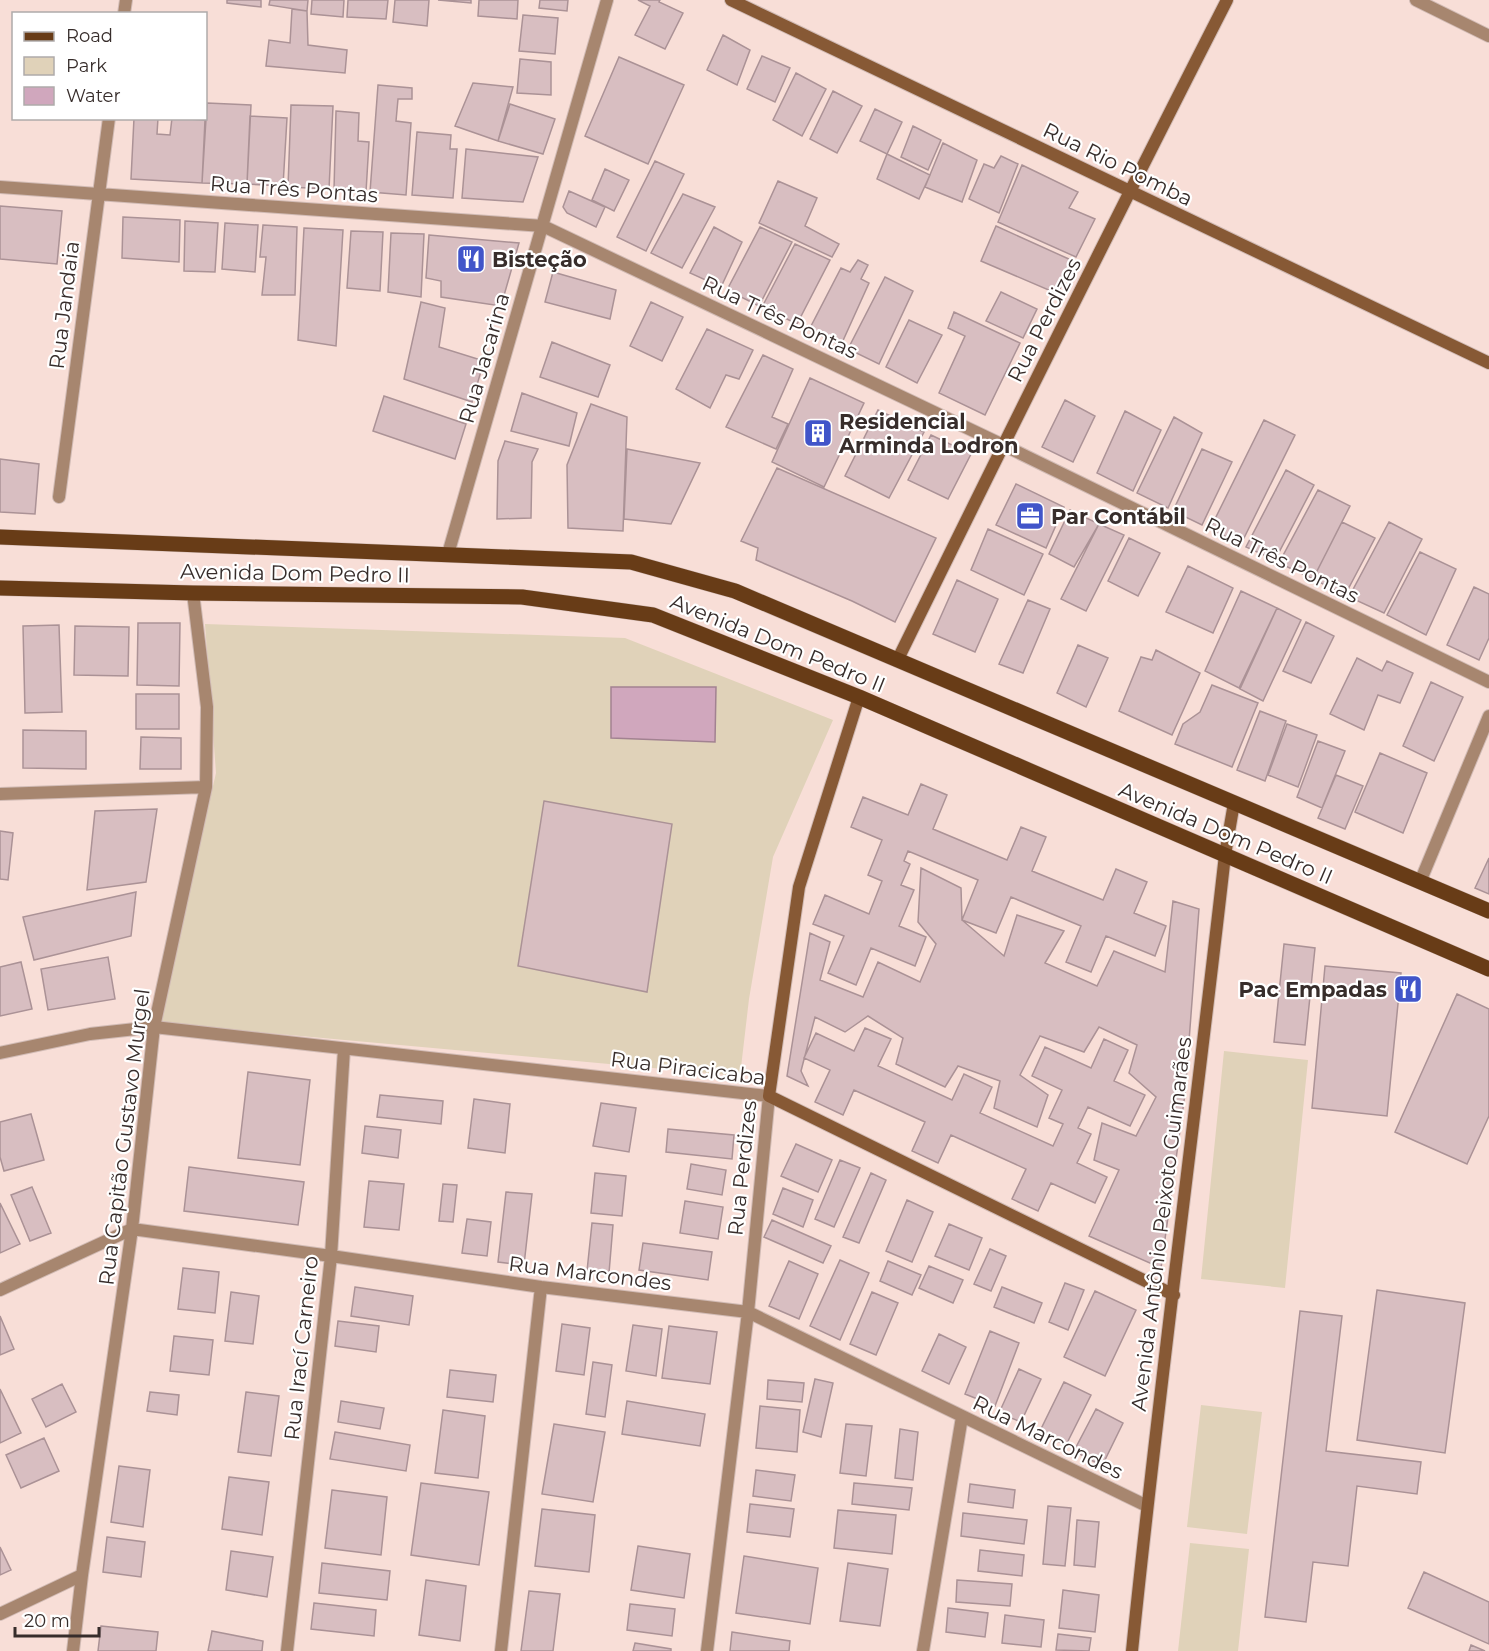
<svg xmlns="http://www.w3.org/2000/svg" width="1489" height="1651" viewBox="0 0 1489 1651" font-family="Montserrat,sans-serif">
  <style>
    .green { fill: #e0d2b9 }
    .water { fill: #d0a7bd; stroke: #a28291; stroke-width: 1.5 }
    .building { fill: #d8bec1; stroke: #ab9296; stroke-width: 1.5 }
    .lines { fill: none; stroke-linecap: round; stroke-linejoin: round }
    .street-casing { stroke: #d1bbb5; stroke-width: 14 }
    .secondary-casing { stroke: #d1bbb5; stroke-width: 14 }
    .primary-casing { stroke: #d1bbb5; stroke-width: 16 }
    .street { stroke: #a7866f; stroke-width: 12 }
    .secondary { stroke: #875935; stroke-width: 12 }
    .primary { stroke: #683c17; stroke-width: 15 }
    .labels { text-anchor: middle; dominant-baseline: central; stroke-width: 4.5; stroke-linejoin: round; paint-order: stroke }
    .street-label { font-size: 21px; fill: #372d2b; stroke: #fff }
    .poi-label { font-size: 21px; font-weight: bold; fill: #372d2b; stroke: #fff; text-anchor: start }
  </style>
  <rect width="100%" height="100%" fill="#f8ded7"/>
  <path class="green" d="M205,624L625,638L833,720L773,857L749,999L740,1076L158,1023L216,773Z
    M1224,1051L1308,1060L1285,1288L1201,1279Z
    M1201,1405L1262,1412L1247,1534L1187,1527Z
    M1190,1543L1249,1549L1238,1651H1178Z"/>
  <path class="water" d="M611,687H716L715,742L611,738Z"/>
  <path class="building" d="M227,0H261V7L227,3Z
    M270,0H308L307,11L269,5Z
    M312,0H344L343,17L311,14Z
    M348,0H388L386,19L347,17Z
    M395,0H429L427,26L393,22Z
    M438,0H471V3Z
    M479,0H518L517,19L478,16Z
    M540,0H568L567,11L539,8Z
    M638,0H660L659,2L683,13L665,49L635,35L650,6Z
    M292,9L307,11L308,45L347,50L345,73L266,66L269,40L290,43Z
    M523,15L558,18L555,54L519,51Z
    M723,35L750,50L737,85L707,70Z
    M762,56L790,68L775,102L747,89Z
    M619,57L684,85L648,164L585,136Z
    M520,59L551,62V95L517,93Z
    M796,73L826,89L802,136L773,120Z
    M473,83L513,87L498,141L455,126Z
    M378,85L412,88V99H398L396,121L411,123L406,195L370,192Z
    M833,91L862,106L837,153L810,139Z
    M207,103L251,105L247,184L202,183Z
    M510,104L555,119L543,154L498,141Z
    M291,105L333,106L329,189L288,187Z
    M875,109L902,122L887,154L860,141Z
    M336,111L359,113L358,141L369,142L366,192L334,190Z
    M250,116L287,118L283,186L247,184Z
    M134,118H158L157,134L170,135L172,118L205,120L202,183L131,179Z
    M913,126L941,140L928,170L901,157Z
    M417,132L451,135L450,149H457L453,198L412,195Z
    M943,143L977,160L962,202L925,187Z
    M466,149L538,157L523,202L462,198Z
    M887,154L930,175L919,199L877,179Z
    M1001,156L1018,164L999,213L969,199L984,164L994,168Z
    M655,161L684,174L646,251L617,237Z
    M1022,165L1078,192L1069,208L1095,219L1076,257L998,222Z
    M605,169L629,180L614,211L592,200Z
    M778,181L817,198L805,226L839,244L832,257L759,223Z
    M569,191L605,207L596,227L567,213L563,207Z
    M683,194L715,207L682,268L651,253Z
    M0,206L62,211L57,264L0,259Z
    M123,217L180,220L179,262L122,258Z
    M185,221L218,223L215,272L184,271Z
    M225,223L258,225L255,272L222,269Z
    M263,225L297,227L295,295H262L266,257H260Z
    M996,226L1071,260L1058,294L981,261Z
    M714,227L742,242L721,287L690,273Z
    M760,227L792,242L759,306L727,290Z
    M304,228L343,230L336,346L298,340Z
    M351,231L383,232L380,291L347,288Z
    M391,233L424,234L421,297L388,292Z
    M429,235L519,243L501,306L441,297V281L426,278Z
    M795,244L830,260L797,324L762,307Z
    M858,260L868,265L861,279L869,283L841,345L809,330L841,268L850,272Z
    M553,272L616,290L610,319L545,302Z
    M885,277L913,291L879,364L848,349Z
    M1001,292L1037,309L1023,338L986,321Z
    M421,302L445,308L439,347L484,361L472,402L404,379Z
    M651,302L683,317L662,361L630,346Z
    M954,312L1020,343L985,415L939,393L965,336L948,328Z
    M909,320L942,335L917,383L886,367Z
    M707,329L753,350L739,379L726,375L710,408L676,389Z
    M552,342L610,365L598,397L540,377Z
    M763,355L793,369L772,417L788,424L776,449L726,427Z
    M810,378L864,403L824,487L772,462Z
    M522,393L577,413L569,446L511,431Z
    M384,396L466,424L455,459L373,431Z
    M1065,400L1095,416L1073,462L1042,447Z
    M591,404L627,417L623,531L568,528L567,465Z
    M878,410L924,432L889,498L845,476Z
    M1125,411L1161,430L1133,491L1097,473Z
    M1174,417L1202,433L1168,508L1137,493Z
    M1264,420L1295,435L1241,544L1210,529Z
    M931,435L971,454L948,499L908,480Z
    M505,441L538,449L532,462L531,518L497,519L498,461Z
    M627,449L700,463L671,524L624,519Z
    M1202,449L1232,462L1202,525L1173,511Z
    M0,459L39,464L35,514L0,512Z
    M777,468L936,538L895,622L852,601L756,560L758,548L741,541Z
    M1286,470L1314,485L1275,560L1246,547Z
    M1016,484L1064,507L1046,548L996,525Z
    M1318,490L1350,506L1313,579L1279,563Z
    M1070,510L1099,524L1074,567L1049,554Z
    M1342,522L1375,538L1345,595L1313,579Z
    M1389,522L1422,539L1384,613L1349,597Z
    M1099,524L1124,535L1086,611L1061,599Z
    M988,529L1043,554L1024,595L971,570Z
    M1129,538L1160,553L1138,596L1108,581Z
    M1420,552L1456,569L1426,635L1387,615Z
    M1188,566L1233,588L1213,633L1166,612Z
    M957,580L998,599L975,652L933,634Z
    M1474,587L1489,594V638L1479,660L1447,645Z
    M1241,591L1277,608L1239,688L1205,671Z
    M1028,600L1050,609L1023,673L999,664Z
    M1277,608L1301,620L1263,701L1240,689Z
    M1306,622L1334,636L1311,683L1283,671Z
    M138,623H180L179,686L137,685Z
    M59,625L62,712L25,713L23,626Z
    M75,626L129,627L128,676L74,675Z
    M1078,645L1108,658L1086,707L1057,693Z
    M1156,650L1200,673L1172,735L1119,711L1141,657L1152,660Z
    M1357,658L1382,671L1387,661L1413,673L1400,703L1378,695L1364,730L1330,714Z
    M1431,682L1463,697L1434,761L1403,746Z
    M1212,685L1258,703L1232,767L1175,744L1183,724L1200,712Z
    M136,694H179V729H136Z
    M1260,711L1286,721L1265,781L1237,770Z
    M1287,724L1317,735L1298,787L1268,775Z
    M23,730L86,731V769L23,768Z
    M141,737L181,738V769H140Z
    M1318,741L1345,751L1322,808L1297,797Z
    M1380,753L1427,773L1403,833L1355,812Z
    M1336,775L1363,786L1345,829L1318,818Z
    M921,784L947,795L933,829L1007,860L1021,827L1046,837L1032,871L1103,900L1116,869L1147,882L1134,913L1166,926L1155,956L1106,936L1091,972L1066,962L1081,926L1011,897L996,933L962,920L978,880L908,851L904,861L910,864L901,885L914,890L899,926L926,937L915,966L871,948L856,985L828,973L844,936L813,924L825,895L869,914L882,881L868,875L882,840L851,827L863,797L908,815Z
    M544,801L672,824L647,992L518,966Z
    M157,809L146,882L87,890L95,811Z
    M0,831L13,833L8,880L0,879Z
    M1489,858V894L1475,888Z
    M921,868L961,888L962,920L1004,956L1017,915L1064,931L1045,963L1097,986L1114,951L1165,972L1173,901L1199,909L1185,1094L1161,1268L1089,1236L1119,1170L1094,1160L1102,1123L1136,1136L1156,1097L1129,1073L1137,1045L1099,1027L1084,1052L1040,1036L1020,1075L1048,1095L1037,1127L994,1108L1000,1081L958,1066L945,1087L896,1064L903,1038L868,1016L845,1032L815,1017L801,1071L808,1086L787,1076L810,933L830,942L820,980L863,997L878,962L920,982L936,944L918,922Z
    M136,892L131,936L34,960L23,917Z
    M1284,944L1315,948L1305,1045L1274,1042Z
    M108,957L115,999L48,1010L41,969Z
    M21,962L32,1009L0,1016V967Z
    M1325,966L1401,973L1387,1116L1312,1108Z
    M1457,994L1489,1009V1116L1467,1164L1395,1132Z
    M865,1028L891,1039L878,1066L952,1100L964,1074L992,1087L980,1113L1053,1146L1063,1124L1049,1118L1062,1090L1032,1076L1045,1047L1091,1068L1104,1039L1128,1050L1114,1081L1145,1095L1130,1126L1088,1107L1078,1128L1091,1134L1077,1163L1107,1177L1095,1203L1051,1183L1038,1211L1012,1199L1026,1169L951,1135L938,1163L912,1151L925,1122L854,1090L843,1115L815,1102L830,1070L804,1058L816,1033L854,1051Z
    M248,1072L310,1080L300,1165L238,1158Z
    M380,1095L443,1101L441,1124L377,1117Z
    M474,1099L510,1104L505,1153L468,1148Z
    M601,1103L636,1108L629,1152L593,1146Z
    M31,1114L44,1160L4,1171L0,1157V1122Z
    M365,1126L401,1130L398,1158L362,1153Z
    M668,1129L734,1135L732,1159L666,1152Z
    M796,1144L832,1160L818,1192L781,1176Z
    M840,1160L860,1168L834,1227L815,1219Z
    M691,1164L726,1170L722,1195L687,1189Z
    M189,1167L304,1182L298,1225L184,1211Z
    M595,1173L626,1176L622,1216L591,1213Z
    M871,1173L886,1180L859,1243L843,1237Z
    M369,1181L404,1184L399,1230L364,1227Z
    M443,1184L457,1185L453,1222L439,1221Z
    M32,1187L51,1233L30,1241L11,1195Z
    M783,1188L813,1200L803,1227L773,1214Z
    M506,1192L532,1194L524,1265L498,1262Z
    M907,1200L933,1212L912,1262L886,1251Z
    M685,1201L723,1207L718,1239L680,1233Z
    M0,1203L20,1244L0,1253Z
    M467,1219L491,1222L487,1256L462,1253Z
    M772,1220L831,1246L823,1263L764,1237Z
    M592,1223L613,1225L609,1273L587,1271Z
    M949,1224L982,1238L969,1270L935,1256Z
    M643,1243L712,1252L708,1280L639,1270Z
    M990,1249L1006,1256L991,1291L974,1284Z
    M840,1260L869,1273L840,1340L810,1326Z
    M789,1261L818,1274L799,1319L769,1306Z
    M888,1261L921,1275L912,1295L880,1281Z
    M929,1266L963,1280L953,1303L919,1288Z
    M183,1268L219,1272L215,1313L178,1309Z
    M1065,1283L1084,1290L1068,1330L1049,1322Z
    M355,1287L413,1296L409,1325L351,1316Z
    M1002,1287L1042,1303L1034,1323L994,1307Z
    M1377,1290L1465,1303L1445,1453L1357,1440Z
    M1095,1291L1136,1310L1105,1376L1064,1357Z
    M231,1292L259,1296L253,1344L225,1341Z
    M872,1292L898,1303L876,1355L850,1344Z
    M1300,1311L1342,1316L1326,1451L1421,1462L1417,1494L1357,1486L1348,1566L1313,1562L1306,1622L1265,1617Z
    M0,1316L14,1349L0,1355Z
    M338,1321L379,1326L376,1352L335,1346Z
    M562,1324L590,1328L584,1375L556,1371Z
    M633,1325L662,1329L656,1376L626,1371Z
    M669,1326L717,1332L710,1384L662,1378Z
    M990,1331L1019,1343L995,1406L965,1394Z
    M939,1334L966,1347L949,1384L922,1371Z
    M174,1336L213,1340L209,1375L170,1371Z
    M593,1362L612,1365L605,1417L586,1414Z
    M1019,1369L1041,1379L1021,1422L999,1413Z
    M450,1370L496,1375L493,1402L447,1397Z
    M815,1379L833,1383L821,1437L803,1432Z
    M768,1380L804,1383L802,1402L767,1399Z
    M1064,1382L1091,1395L1066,1445L1039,1433Z
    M62,1384L76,1412L46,1427L32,1399Z
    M0,1389L21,1433L0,1443Z
    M150,1392L179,1395L177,1415L147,1411Z
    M246,1392L279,1396L271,1456L238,1452Z
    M341,1401L384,1408L380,1429L338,1422Z
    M627,1401L705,1414L700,1446L622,1434Z
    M760,1406L800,1410L797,1452L756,1448Z
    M1096,1409L1123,1423L1102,1466L1074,1451Z
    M443,1410L485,1416L478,1478L435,1473Z
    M554,1424L605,1432L593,1502L542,1494Z
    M846,1424L872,1426L866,1476L840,1473Z
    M900,1429L918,1432L913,1480L895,1478Z
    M335,1432L410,1445L406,1471L330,1459Z
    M44,1438L59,1471L21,1488L6,1455Z
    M119,1466L150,1470L143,1527L111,1522Z
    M756,1470L795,1475L791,1501L753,1496Z
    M229,1477L269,1482L262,1535L222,1529Z
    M421,1483L489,1492L479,1565L411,1555Z
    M854,1483L912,1488L909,1510L852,1504Z
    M970,1484L1015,1490L1013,1508L968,1502Z
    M332,1490L387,1497L381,1555L325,1548Z
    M750,1504L794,1509L790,1537L747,1532Z
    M1048,1506L1071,1508L1065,1566L1043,1564Z
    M542,1509L595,1515L589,1572L535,1566Z
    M838,1510L896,1515L892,1554L834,1548Z
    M963,1513L1027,1520L1024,1544L961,1536Z
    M1077,1520L1099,1522L1095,1567L1074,1565Z
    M107,1537L145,1542L141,1577L103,1572Z
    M638,1546L690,1554L684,1598L631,1590Z
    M0,1547L11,1570L0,1575Z
    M980,1550L1024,1555L1022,1576L978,1571Z
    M231,1551L273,1557L267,1597L226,1590Z
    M744,1556L818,1568L810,1624L736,1613Z
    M322,1563L390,1571L387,1600L319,1593Z
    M848,1563L888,1569L880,1626L840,1621Z
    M1424,1572L1489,1602V1644L1408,1608Z
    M426,1580L466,1586L460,1641L419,1635Z
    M957,1580L1012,1584L1010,1606L956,1602Z
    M1063,1590L1099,1595L1095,1632L1059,1628Z
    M529,1591L560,1594L553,1651H521Z
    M314,1603L376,1610L374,1636L311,1629Z
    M630,1604L675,1609L672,1636L627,1630Z
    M948,1608L988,1613L985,1637L946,1632Z
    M1005,1615L1044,1620L1041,1647L1002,1643Z
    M101,1626L158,1632L156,1651H98Z
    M212,1631L263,1641L262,1651H208Z
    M732,1632L790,1641L789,1651H730Z
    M1058,1634L1091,1638L1089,1651L1056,1650Z
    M635,1643L671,1649V1651H633Z
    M1471,1645L1485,1651H1469Z"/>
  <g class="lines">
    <g class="street-casing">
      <path id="street" d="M1416,0L1489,36
        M124,14L126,0
        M0,187L543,226L1003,445L1489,682
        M59,497L109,118
        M448,554L607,0
        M0,794L206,787
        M1420,882L1489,716
        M0,1053L90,1034L154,1027L769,1096L748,1312L707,1651
        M0,1290L132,1229L331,1256L541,1287L748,1312L1147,1506
        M0,1614L82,1575
        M73,1651L82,1575L132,1229L154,1027L206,787L207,707L193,593
        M287,1651L331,1256L344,1049
        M501,1651L541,1287
        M923,1651L962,1417"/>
    </g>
    <g class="secondary-casing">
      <path id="secondary" d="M731,0L1489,363
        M898,659C1006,439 1115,219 1227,0
        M859,697L799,887L769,1096L1174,1295
        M1132,1651C1159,1385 1195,1121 1225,855L1234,803"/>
    </g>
    <g class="primary-casing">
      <path id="primary" d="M0,537L631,562L735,591L1489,911
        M0,588L193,593L522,597L653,615L859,697L1489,969"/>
    </g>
    <use href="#street" class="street"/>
    <use href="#secondary" class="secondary"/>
    <use href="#primary" class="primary"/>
  </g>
  <defs>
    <g id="restaurant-square" transform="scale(1.5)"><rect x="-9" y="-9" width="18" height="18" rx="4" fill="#4155c9" stroke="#fff"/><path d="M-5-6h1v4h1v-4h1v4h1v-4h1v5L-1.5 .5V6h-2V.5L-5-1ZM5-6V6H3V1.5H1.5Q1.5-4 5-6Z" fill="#fff"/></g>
    <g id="building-square" transform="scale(1.5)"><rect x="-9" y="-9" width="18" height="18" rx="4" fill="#4155c9" stroke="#fff"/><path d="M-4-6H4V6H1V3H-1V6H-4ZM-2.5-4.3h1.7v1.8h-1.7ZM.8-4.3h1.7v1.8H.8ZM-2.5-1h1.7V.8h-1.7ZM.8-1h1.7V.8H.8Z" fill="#fff"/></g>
    <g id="office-square" transform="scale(1.5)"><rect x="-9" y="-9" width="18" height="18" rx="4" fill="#4155c9" stroke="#fff"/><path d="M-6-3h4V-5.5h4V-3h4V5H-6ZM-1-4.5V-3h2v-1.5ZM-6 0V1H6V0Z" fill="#fff"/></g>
  </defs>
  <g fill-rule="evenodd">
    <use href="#restaurant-square" x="471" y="259"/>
    <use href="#building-square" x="818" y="433"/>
    <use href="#office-square" x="1030" y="516"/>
    <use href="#restaurant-square" x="1408" y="989"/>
  </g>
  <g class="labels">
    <g class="street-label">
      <text transform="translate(1118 164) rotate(26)">Rua Rio Pomba</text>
      <text transform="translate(294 189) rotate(4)">Rua Três Pontas</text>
      <text transform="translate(64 305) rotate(-83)">Rua Jandaia</text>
      <text transform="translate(780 317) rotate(25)">Rua Três Pontas</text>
      <text transform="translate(1044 320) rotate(-63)">Rua Perdizes</text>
      <text transform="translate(484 358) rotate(-74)">Rua Jacarina</text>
      <text transform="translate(1282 560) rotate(26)">Rua Três Pontas</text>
      <text transform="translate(295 573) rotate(1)">Avenida Dom Pedro II</text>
      <text transform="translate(778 643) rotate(22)">Avenida Dom Pedro II</text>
      <text transform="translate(1226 833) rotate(23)">Avenida Dom Pedro II</text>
      <text transform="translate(688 1068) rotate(7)">Rua Piracicaba</text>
      <text transform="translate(124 1137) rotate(-83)">Rua Capitão Gustavo Murgel</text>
      <text transform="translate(742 1168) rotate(-84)">Rua Perdizes</text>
      <text transform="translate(1161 1224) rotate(-83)">Avenida Antônio Peixoto Guimarães</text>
      <text transform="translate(590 1273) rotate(7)">Rua Marcondes</text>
      <text transform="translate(301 1348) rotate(-84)">Rua Irací Carneiro</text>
      <text transform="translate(1048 1437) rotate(26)">Rua Marcondes</text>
    </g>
    <g class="poi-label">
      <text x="492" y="259">Bisteção</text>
      <text x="839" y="421">Residencial<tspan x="839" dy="24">Arminda Lodron</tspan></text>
      <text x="1051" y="516">Par Contábil</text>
      <text x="1387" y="989" text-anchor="end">Pac Empadas</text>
    </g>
  </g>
  <rect x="12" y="12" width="195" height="108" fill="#ffffff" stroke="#afabaa" stroke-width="1.5"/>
  <rect x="24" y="32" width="30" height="9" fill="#683c17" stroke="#afabaa" stroke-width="1.5"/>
  <text x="66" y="42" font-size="18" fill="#372d2b">Road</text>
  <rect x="24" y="57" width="30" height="18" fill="#e0d2b9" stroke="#afabaa" stroke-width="1.5"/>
  <text x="66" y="72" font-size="18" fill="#372d2b">Park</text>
  <rect x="24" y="87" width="30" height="18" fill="#d0a7bd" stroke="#afabaa" stroke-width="1.5"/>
  <text x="66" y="102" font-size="18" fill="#372d2b">Water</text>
  <path d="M15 1627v9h84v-9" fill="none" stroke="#372d2b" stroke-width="3"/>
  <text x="24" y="1627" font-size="18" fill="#372d2b" stroke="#ffffff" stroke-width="4.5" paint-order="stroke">20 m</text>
</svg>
